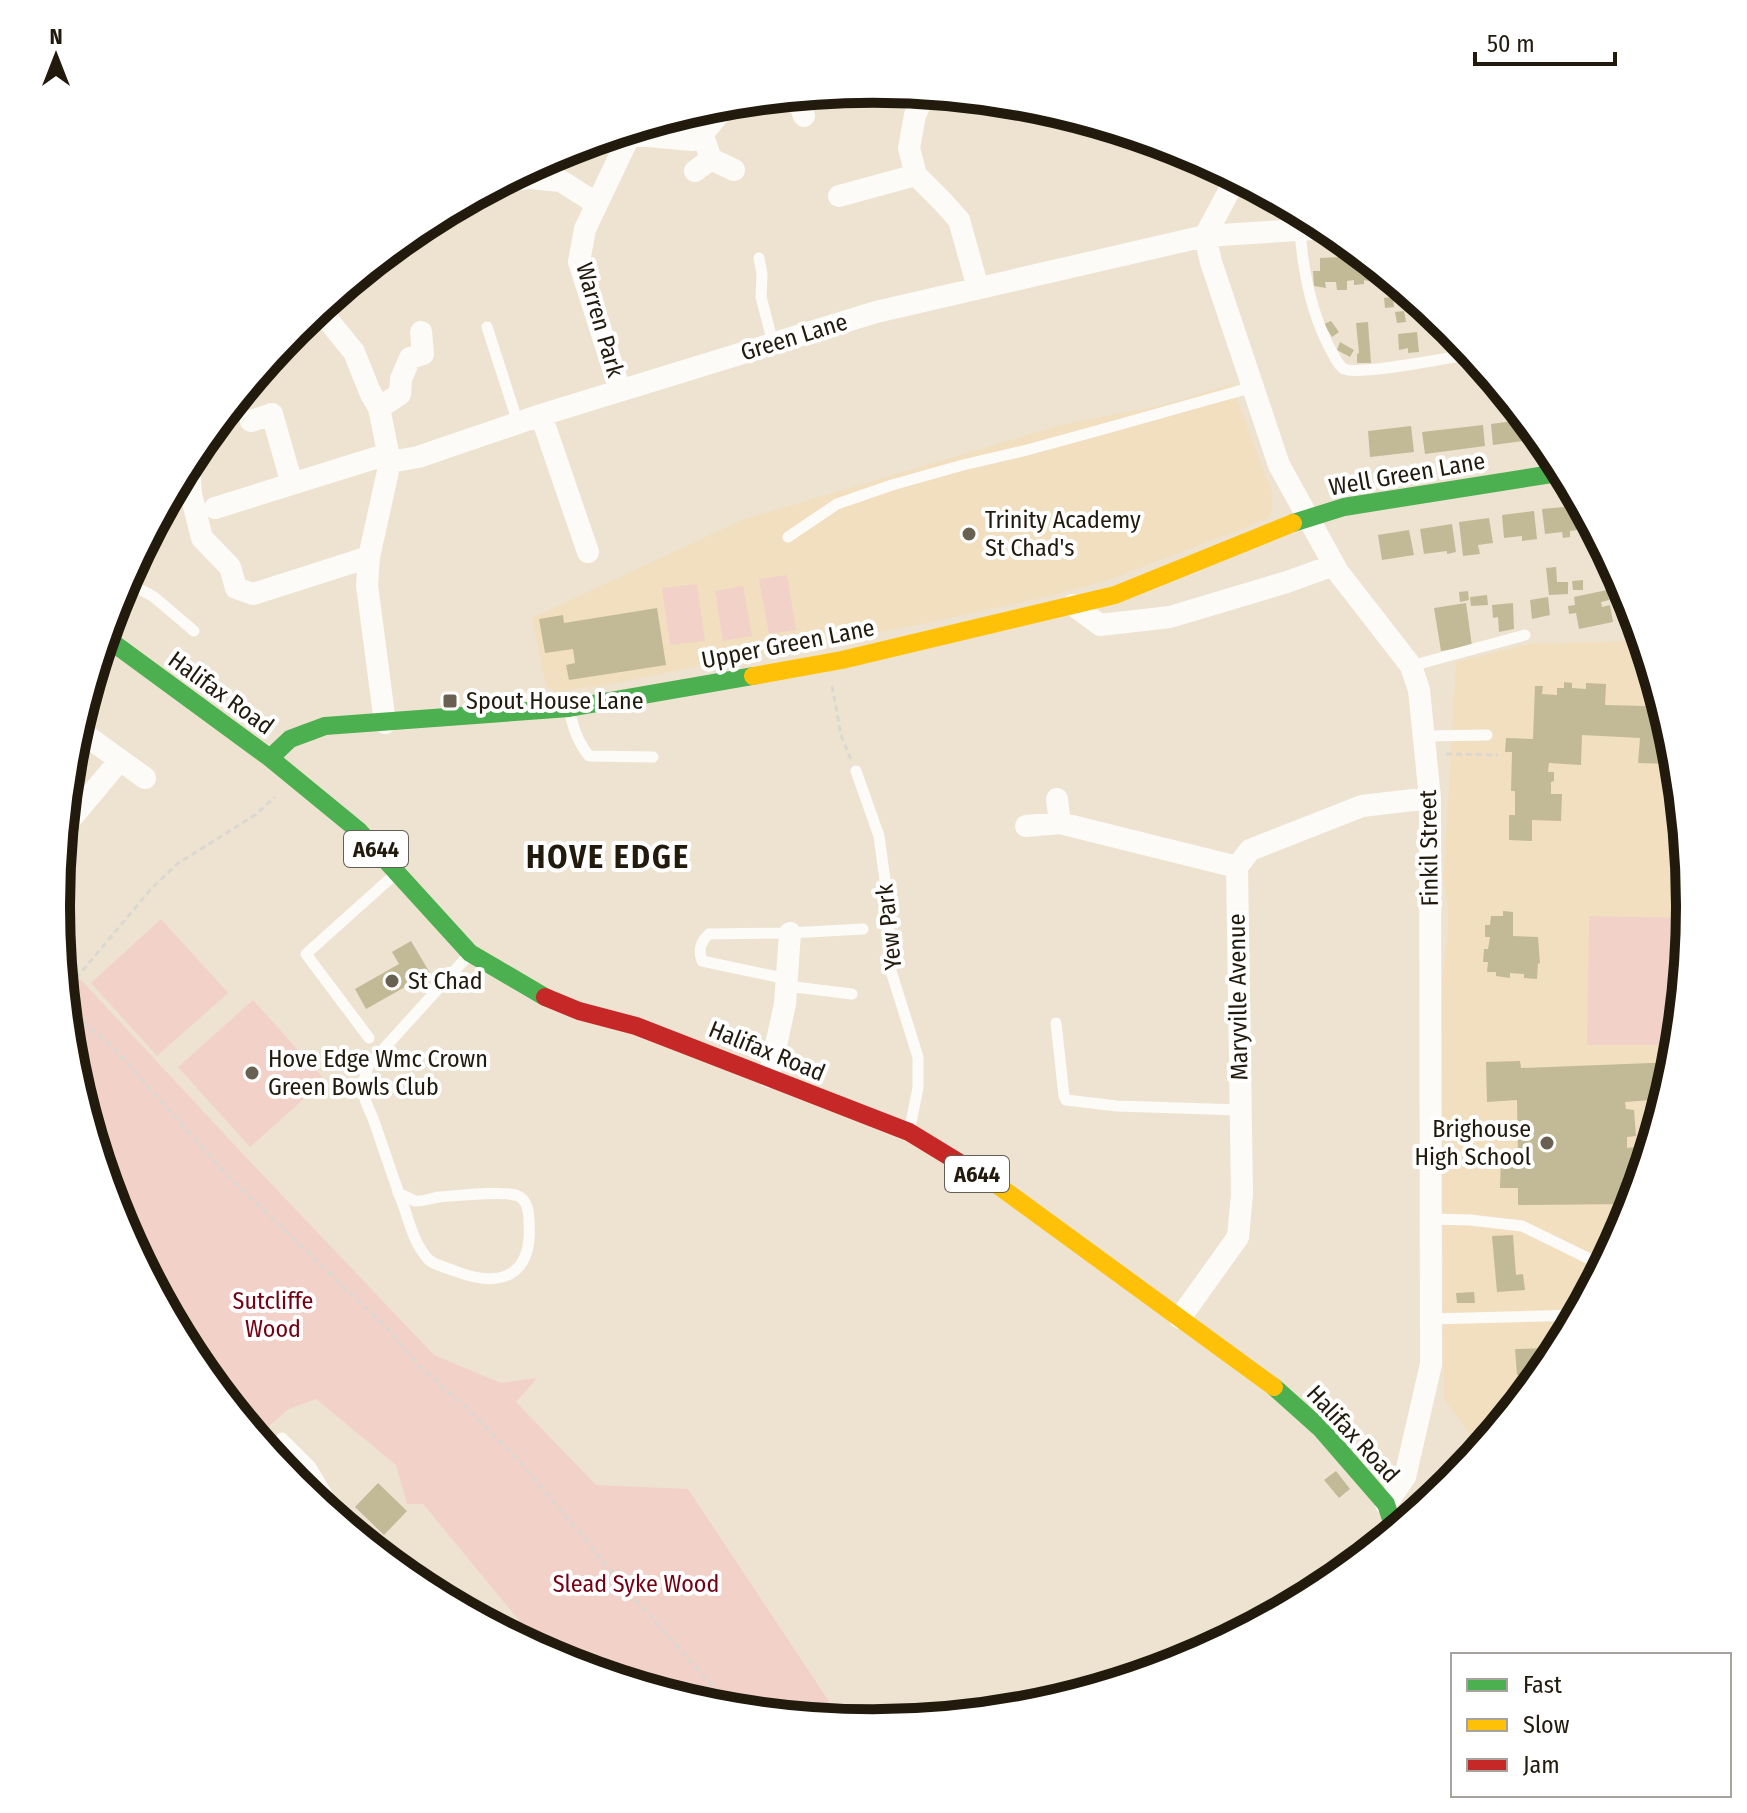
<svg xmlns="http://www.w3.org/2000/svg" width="1747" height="1813" viewBox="0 0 1747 1813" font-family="'Fira Sans Condensed',sans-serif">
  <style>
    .built { fill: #f1dfc0 }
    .green { fill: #f2d2c8 }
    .building { fill: #c2ba97 }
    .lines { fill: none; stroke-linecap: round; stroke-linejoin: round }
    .path { stroke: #dbd8d2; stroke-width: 3; stroke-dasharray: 6 4; stroke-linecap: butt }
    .lane { stroke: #fcfbf8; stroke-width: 11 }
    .street { stroke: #fcfbf8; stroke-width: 22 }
    .fast { stroke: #4caf50; stroke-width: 18 }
    .slow { stroke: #ffc107; stroke-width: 18 }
    .jam { stroke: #c62828; stroke-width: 18 }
    .poi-dot { fill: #686051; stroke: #fff; stroke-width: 3 }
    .labels { text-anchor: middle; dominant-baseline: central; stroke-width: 8; stroke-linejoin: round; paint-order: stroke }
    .shield { fill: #fff; stroke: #645f56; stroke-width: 2 }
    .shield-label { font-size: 22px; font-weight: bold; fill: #211a0d }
    .street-label { font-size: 24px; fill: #211a0d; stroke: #fff }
    .poi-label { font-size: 24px; fill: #211a0d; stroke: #fff; text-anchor: start }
    .park-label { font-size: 24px; fill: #740013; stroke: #fff }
    .district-label { font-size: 32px; font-weight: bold; letter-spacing: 2px; fill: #211a0d; stroke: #fff }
    .rim { fill: none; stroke: #211a0d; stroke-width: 10 }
  </style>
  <rect width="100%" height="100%" fill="#ede3d0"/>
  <path class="built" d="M1231,384L1272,493V512L1266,519L1257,523L1108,580L1046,597L922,624L731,659L627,681L556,692L546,686L532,618L742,520L1061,425L1167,404Z
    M1643,641L1675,747L1684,831L1679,910L1691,911L1675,1066L1629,1220L1553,1361L1481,1449L1444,1399L1441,989L1448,934V906L1444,878L1456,662L1529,644Z"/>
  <path class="green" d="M787,575L796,630L769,634L759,579Z
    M697,584L705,641L670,645L662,588Z
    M743,586L752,636L723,641L715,591Z
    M1684,831L1691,907V911H1679Z
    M1589,916L1689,918L1677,1045H1587Z
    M161,919L228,993L157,1056L91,983Z
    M71,975L82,981L241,1152L434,1355L501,1383L537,1378L516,1402L596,1485L688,1489L842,1721L714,1708L560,1662L530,1646L532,1636L423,1504H407L396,1465L316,1399L289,1409L256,1437L194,1360L118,1219L72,1066L64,984Z
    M253,1000L325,1080L250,1147L178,1067Z"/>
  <path class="building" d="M1363,256L1383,272V278H1377L1374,282L1364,280V284L1354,285V280L1347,281V290H1337L1336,282H1325L1326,288L1314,286L1313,271H1320V258Z
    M1393,297L1394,307L1385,308L1384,298Z
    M1404,311L1406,322L1397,323L1395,312Z
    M1331,321L1339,332L1332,337L1324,324Z
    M1368,322L1371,363H1357V354L1359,353L1356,323Z
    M1453,330L1458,336L1464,344L1449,345L1448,331Z
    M1417,332L1419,352L1408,353V348L1399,350L1398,334Z
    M1340,342L1354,350L1350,357L1337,350Z
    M1521,420L1523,441L1493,445L1491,424Z
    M1483,425L1485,446L1425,454L1422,432Z
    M1411,426L1414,452L1370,457L1368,431Z
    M1574,506L1577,530L1570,531V537L1563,538L1562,532L1545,534L1542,509Z
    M1584,510L1593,527L1586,528Z
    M1534,511L1537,539L1522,541V536L1504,538L1502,515Z
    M1489,518L1493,543L1478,545L1480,554L1463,556L1459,522Z
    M1452,524L1456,552L1447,554V551L1424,554L1420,529Z
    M1409,530L1414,555L1382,560L1378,535Z
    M1556,567L1557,582H1568V594L1549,595L1546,568Z
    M1583,580V590H1573L1572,581Z
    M1607,590L1609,600L1601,602L1602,607L1610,605L1613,622L1579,629L1576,613L1569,614L1568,606L1575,605L1574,597Z
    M1468,591L1469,600L1460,602L1459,592Z
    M1487,595L1488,605L1471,606L1470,597Z
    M1548,597L1550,615L1532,619L1530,600Z
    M1466,603L1472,646L1441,651L1434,608Z
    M1513,603L1514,629L1499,632L1498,617L1493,618L1492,605Z
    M657,608L666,665L569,680L566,665L575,663L573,649L545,653L539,619L563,615L564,623Z
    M1564,682L1572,683V688L1586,689V683L1606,684L1605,705L1645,706V698L1661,699L1670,731L1669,764L1638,763L1640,738L1582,735L1581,765L1549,763L1548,772H1554V781L1551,782V794H1562L1561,821L1532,820V841L1509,840V815H1515V791H1511L1512,752H1505L1506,738L1533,739L1535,686H1543L1542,694L1557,695V688H1564Z
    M1503,911L1513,912V936L1538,937L1540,964L1538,963L1537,979L1524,978V974L1510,973V978L1496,976V972H1487L1488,962H1483L1484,949H1488L1490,937H1485V925H1490L1491,916H1503Z
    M411,941L430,973L366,1009L355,989L399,964L392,952Z
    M1520,1061L1521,1068L1676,1062L1665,1099L1625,1102L1626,1109L1634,1110L1636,1136L1627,1137V1148L1644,1146L1643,1124L1658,1123L1641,1178L1634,1179L1631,1204L1518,1205V1188H1500L1501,1156H1518L1517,1100L1487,1102L1486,1062Z
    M1513,1235L1516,1275L1523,1274L1525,1290L1497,1292L1492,1236Z
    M1474,1292L1475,1303H1457L1456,1293Z
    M1555,1341H1564L1553,1361L1541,1375H1517L1515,1349L1555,1348Z
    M1460,1455L1473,1458L1454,1481Z
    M1336,1471L1350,1489L1339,1498L1324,1480Z
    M378,1483L407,1511L384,1535L355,1507Z"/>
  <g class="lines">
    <path class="path" d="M821,101L831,102L878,89
      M832,686L841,735L851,760
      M1446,754L1498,755
      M65,995L73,982L151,889L177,864L255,815L275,797
      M66,1012L79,1019L111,1045L227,1175L386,1327L420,1367L466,1407L523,1465L628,1591L734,1710"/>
    <path class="lane" d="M1300,230C1303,273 1312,317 1333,354C1336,360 1339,366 1344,369C1359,376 1451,357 1472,354
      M759,258L762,274L761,297L773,343
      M487,327L518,423
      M788,537L837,504L892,485L963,465L1027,450L1100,430L1253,387
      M125,581L154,597L194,631
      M1411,666L1525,635
      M569,709C573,727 577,741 589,756L653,757
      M1424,736L1487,735
      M856,771L879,836L887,895L891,971L918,1057V1088L910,1127
      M787,979L702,961C698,950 700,942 709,934L790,933L863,929
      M786,986L852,994
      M1056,1023L1064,1096L1066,1100L1117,1106L1240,1110
      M369,1038L306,954L393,876
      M398,1193C403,1195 410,1199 415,1201C422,1202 432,1198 439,1197C454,1196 505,1190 518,1196C527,1200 529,1213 529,1222C533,1276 501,1289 455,1271C447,1268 434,1265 428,1259C416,1246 410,1226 405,1210C394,1181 385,1153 375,1124C371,1112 364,1102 363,1090C362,1082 366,1074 368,1066L467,957
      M1430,1219L1470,1220L1522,1226L1604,1266
      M1430,1319L1578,1315
      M282,1438L311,1467L337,1511L362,1539L386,1559"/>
    <path class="street" d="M925,94L915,115L909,148L916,175L942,201L959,220L978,288
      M797,97L804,116
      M1034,105V106
      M702,133L711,159L734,170
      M625,134L693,140L705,131L728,103
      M695,171L711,159
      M505,181L530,178L561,181L597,204
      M839,196L916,175
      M1205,236L1211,262L1279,465L1338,572L1411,666L1419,690L1430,798L1431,1364L1405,1477L1386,1504
      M1205,236L1236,178
      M319,309L354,352L370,392L379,408L390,462L369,557L367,585L385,723
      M620,390L579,262L585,229L626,143L624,132
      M379,408L400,394L401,379L410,358L423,354L421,332
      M541,415L588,552
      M251,421L272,414L292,484
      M390,462L418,457L541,415L876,312L1205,236L1330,228
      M185,468L190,480L191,494L202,538L230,567L236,588L253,594L369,557
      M215,508L388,454
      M1073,605L1100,625L1170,617L1287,582L1334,565
      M77,729L145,778
      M1057,799L1060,823
      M1026,826L1060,823L1237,867
      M64,827L120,760
      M769,1077L785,1004L790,933
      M1180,1318L1238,1237L1242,1194L1237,867L1250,850L1362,806L1430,798"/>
    <path class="fast" d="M1293,523L1344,507L1564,472
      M105,637L270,758L359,831L470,953L545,997
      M270,758L290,739L325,726L569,708L753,676
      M1274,1387L1321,1429L1386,1504L1395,1531"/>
    <path class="slow" d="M753,676L842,660L1115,595L1293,523
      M968,1168L1000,1187L1274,1387"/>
    <path class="jam" d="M545,997L579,1011L636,1026L909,1132L968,1168"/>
  </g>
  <g class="poi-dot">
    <circle cx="969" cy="534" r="8"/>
    <rect x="442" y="693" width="16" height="16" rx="4"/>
    <circle cx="392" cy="981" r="8"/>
    <circle cx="252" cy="1073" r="8"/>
    <circle cx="1547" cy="1143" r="8"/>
  </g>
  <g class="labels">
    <g class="shield">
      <rect x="344" y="831" width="64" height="36" rx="6"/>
      <rect x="945" y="1156" width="64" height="36" rx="6"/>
    </g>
    <g class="shield-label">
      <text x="376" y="849">A644</text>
      <text x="977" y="1174">A644</text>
    </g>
    <g class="street-label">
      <text transform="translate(600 320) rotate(74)">Warren Park</text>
      <text transform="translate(794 337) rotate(-17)">Green Lane</text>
      <text transform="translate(1407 474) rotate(-10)">Well Green Lane</text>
      <text transform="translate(788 644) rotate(-11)">Upper Green Lane</text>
      <text transform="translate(221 693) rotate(36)">Halifax Road</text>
      <text transform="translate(1429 848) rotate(-91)">Finkil Street</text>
      <text transform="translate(889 927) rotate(-96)">Yew Park</text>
      <text transform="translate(1238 997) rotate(-91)">Maryville Avenue</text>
      <text transform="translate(767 1051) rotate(22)">Halifax Road</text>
      <text transform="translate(1353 1434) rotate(47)">Halifax Road</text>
    </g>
    <g class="poi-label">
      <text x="985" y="520">Trinity Academy<tspan x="985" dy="28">St Chad's</tspan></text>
      <text x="466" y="701">Spout House Lane</text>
      <text x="408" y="981">St Chad</text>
      <text x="268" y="1059">Hove Edge Wmc Crown<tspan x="268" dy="28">Green Bowls Club</tspan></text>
      <text x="1531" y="1129" text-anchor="end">Brighouse<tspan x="1531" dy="28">High School</tspan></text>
    </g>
    <g class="park-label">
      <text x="273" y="1301">Sutcliffe<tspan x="273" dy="28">Wood</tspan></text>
      <text x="636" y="1584">Slead Syke Wood</text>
    </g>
    <g class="district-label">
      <text x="608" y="857">HOVE EDGE</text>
    </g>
  </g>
  <path d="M0 0H1747V1813H0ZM70 906a803 803 0 1 1 1606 0a803 803 0 1 1-1606 0Z" fill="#fff" fill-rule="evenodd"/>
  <path class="rim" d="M70 906a803 803 0 1 1 1606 0a803 803 0 1 1-1606 0Z"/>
  <rect x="1451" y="1653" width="280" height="144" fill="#ffffff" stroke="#a6a39e" stroke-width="2"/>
  <rect x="1467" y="1679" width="40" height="12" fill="#4caf50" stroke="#a6a39e" stroke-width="2"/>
  <text x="1523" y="1693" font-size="24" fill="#211a0d">Fast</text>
  <rect x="1467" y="1719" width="40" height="12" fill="#ffc107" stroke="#a6a39e" stroke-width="2"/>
  <text x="1523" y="1733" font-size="24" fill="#211a0d">Slow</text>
  <rect x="1467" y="1759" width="40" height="12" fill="#c62828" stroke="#a6a39e" stroke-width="2"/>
  <text x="1523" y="1773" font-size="24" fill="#211a0d">Jam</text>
  <g transform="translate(56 56)" stroke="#ffffff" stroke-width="6" paint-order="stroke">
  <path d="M0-6L14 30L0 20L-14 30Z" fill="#211a0d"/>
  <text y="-12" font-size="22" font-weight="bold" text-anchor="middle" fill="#211a0d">N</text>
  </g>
  <path d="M1475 52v12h140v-12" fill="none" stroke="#211a0d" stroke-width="4"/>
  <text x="1487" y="52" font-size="24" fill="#211a0d" stroke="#ffffff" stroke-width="6" paint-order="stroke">50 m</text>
</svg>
